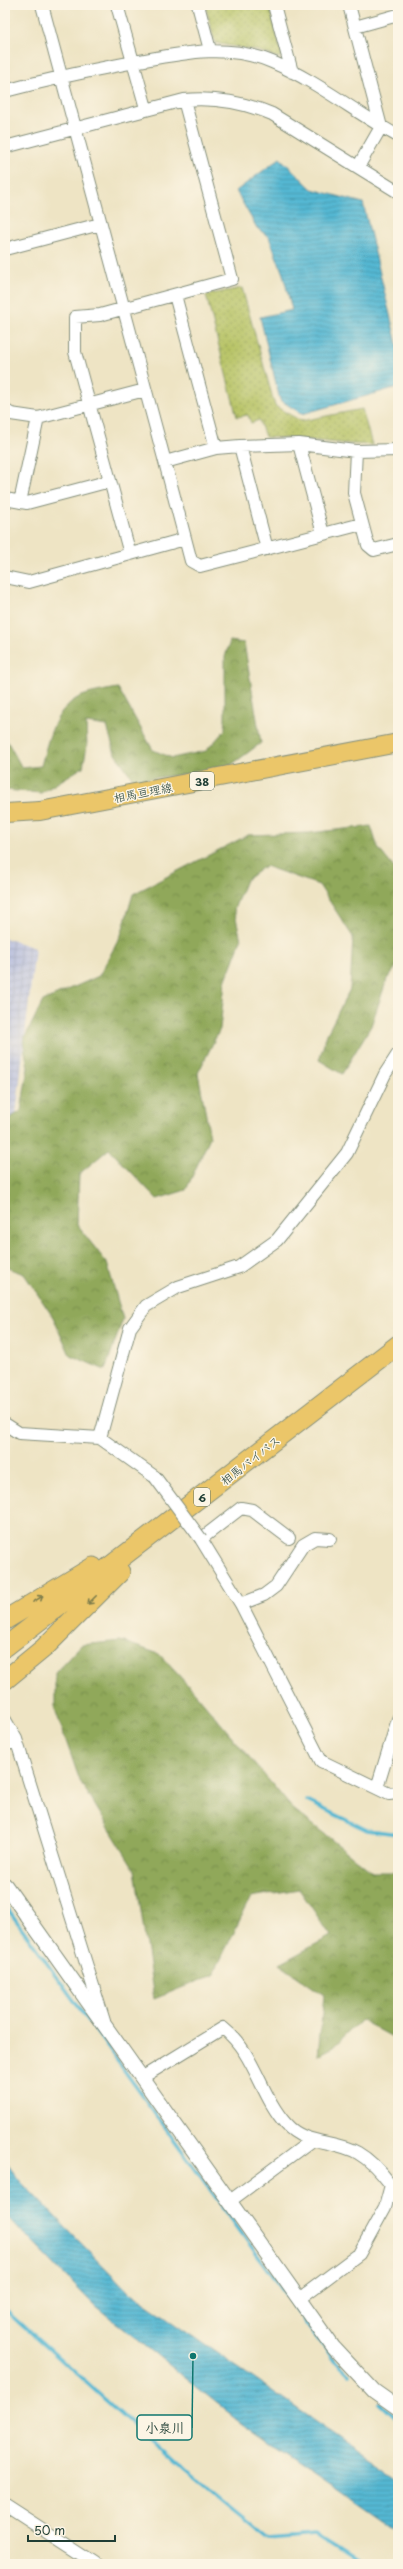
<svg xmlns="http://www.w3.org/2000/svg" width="403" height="2569" viewBox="0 0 403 2569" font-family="'Playpen Sans','Klee One',sans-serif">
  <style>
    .industrial { fill: url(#industrial-grid) }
    .forest { fill: url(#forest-crowns); stroke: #587247 }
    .park { fill: url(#park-dots); stroke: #6a804c }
    .water { fill: url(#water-rules); stroke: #3a7a84 }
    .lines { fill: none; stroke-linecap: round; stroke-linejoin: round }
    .stream { stroke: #55b8d3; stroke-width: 3.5 }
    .minor-casing { stroke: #86907c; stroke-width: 14 }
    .tertiary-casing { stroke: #86907c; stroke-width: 16 }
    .primary-casing { stroke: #86907c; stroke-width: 20 }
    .trunk-casing { stroke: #86907c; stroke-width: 21 }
    .minor { stroke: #fff; stroke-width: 12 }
    .tertiary { stroke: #fff; stroke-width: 14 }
    .primary { stroke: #ebc669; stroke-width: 18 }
    .trunk { stroke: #ebc669; stroke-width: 19 }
    .minor-bridge-casing { stroke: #86907c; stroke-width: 14; stroke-linecap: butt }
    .minor-bridge { stroke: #fff; stroke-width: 12 }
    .oneway { stroke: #7b7b4c }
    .labels { text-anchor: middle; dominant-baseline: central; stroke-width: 3; stroke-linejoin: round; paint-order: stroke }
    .shield { fill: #fcf5e5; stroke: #617469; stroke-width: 1 }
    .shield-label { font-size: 11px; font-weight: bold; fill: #1f3d34 }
    .street-label { font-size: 12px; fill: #1f3d34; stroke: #fcf5e5 }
    .leader { fill: none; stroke: #0f766e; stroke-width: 1.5 }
    .callout-dot { fill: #0f766e; stroke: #fcf5e5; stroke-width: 1.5 }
    .callout { fill: #fcf5e5; stroke: #0f766e; stroke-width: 1.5 }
    .callout-label { font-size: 13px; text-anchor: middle; font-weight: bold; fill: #1f3d34 }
  </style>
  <defs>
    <pattern id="industrial-grid" width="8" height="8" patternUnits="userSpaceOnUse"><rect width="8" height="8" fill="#bdc3de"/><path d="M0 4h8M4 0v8" fill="none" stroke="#a2a8bf"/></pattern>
    <pattern id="forest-crowns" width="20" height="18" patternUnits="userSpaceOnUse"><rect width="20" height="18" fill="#90a85a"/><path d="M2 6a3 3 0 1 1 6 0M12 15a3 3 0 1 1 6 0" fill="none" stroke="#758a4b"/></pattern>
    <pattern id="park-dots" width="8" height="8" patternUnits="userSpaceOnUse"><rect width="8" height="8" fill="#b6c264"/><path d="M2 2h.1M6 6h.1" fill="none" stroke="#939f53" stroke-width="1.8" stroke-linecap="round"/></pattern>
    <pattern id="water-rules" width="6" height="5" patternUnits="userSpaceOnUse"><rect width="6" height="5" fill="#55b8d3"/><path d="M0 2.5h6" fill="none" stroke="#4697ac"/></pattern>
  </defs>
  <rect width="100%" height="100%" fill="#fcf5e5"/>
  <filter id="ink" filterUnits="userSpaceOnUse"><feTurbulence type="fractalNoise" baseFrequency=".025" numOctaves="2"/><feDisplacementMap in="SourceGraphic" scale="8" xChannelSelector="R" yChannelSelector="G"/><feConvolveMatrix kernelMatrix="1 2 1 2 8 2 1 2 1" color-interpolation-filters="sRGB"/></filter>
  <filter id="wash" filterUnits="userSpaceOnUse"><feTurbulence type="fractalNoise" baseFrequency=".012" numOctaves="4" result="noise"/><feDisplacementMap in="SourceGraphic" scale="16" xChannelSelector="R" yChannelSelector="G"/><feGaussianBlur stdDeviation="0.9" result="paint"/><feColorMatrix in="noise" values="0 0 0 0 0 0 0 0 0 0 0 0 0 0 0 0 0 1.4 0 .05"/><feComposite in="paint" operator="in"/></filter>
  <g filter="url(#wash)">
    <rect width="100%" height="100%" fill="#eee4c4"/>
    <path class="industrial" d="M5,938L35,948L12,1150L5,1147Z"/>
    <path class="forest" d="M230,641L244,643L261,743L231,765L188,774L134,780L115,754L107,726L86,723L87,746L83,767L41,793L5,790V737L22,768L41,766C48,741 54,707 82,696C93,692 107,690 118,688L153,750L172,758L206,751L225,730V657Z
      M371,826L378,848L398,873V965L387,979L371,1026L342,1074L319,1060L327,1034L350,989L353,937L319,885L265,866L246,880L234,909L241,940L225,982L220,1029L198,1073L210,1137L186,1190L157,1199L109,1149L79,1174L77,1225L107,1263L123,1319L105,1370L70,1355L53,1317L24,1274L5,1267V1121L21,1111L28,1067L23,1041L43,1001L99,976L121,935L133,894L248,835L309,833Z
      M121,1641L159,1654L197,1695L292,1808L372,1872H398V2040L361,2020L332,2048L318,2055L324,1995L279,1964L331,1936L299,1889L251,1897L213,1975L154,1999L135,1870L80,1781L55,1709V1673L81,1645Z"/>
    <path class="park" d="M205,5H269L282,54L279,58L259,51L215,43Z
      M242,288L275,406L301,421L362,409L372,445C336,444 301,438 265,437L259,420L251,423L248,415L237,417L206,295Z"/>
    <path class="water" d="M280,158L312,189L363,203L398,348V387L302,414L280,400L260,317L292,310L283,274L269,237L257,228L236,191Z
      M5,2161L20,2181L131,2294L398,2478V2531L243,2424L94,2305L5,2214Z"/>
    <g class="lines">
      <path class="stream" d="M307,1801L367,1830L398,1834
        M5,1905L330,2356L349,2374
        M5,2309L187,2474L268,2540L316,2536L360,2564
        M380,2403L398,2420"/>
    </g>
  </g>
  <g filter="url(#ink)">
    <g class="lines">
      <g class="minor-casing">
        <path id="minor" d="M42,5L165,462L216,448L240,446L299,444L356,451L398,450
          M117,5L146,108
          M198,5L210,50
          M274,5L292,72
          M349,5L381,127L358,167
          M355,27L398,15
          M5,91C46,80 87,71 129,63C178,54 225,42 272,62C317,81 356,113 398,136
          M5,147L184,100C216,97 243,102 272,114L398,192
          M5,249L100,224
          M175,295L216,448
          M5,410L11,414L38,418L145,390
          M299,444L323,534
          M240,446L267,549
          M356,451L354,493L368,545L374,550L398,544
          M165,462L191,561L200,566L362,524
          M5,499L27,503L110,481
          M20,502L38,418
          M130,554L75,352V317L100,315L232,279L184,100
          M5,577L29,582L185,539
          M5,1424L19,1433L100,1438L155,1477
          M100,1438L130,1328L146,1306L178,1287L239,1267L277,1240L347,1153L385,1074L398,1054
          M289,1538L252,1510L241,1508L201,1539L241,1604L321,1761L389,1794L398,1793
          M241,1604L264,1595L276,1586L303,1545L315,1538L330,1539
          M5,1720L16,1739L104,2021
          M5,1746L16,1739
          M377,1788L398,1719
          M143,2077L223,2028C255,2053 260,2095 286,2124C305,2146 335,2139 358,2153C372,2161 382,2173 391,2185L385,2207L359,2254L299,2299
          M230,2201L312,2140
          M5,2505L96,2564"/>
      </g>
      <g class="tertiary-casing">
        <path id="tertiary" d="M5,1885L333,2347L374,2391L398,2408"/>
      </g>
      <g class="primary-casing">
        <path id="primary" d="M5,813L40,811L398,743"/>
      </g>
      <g class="trunk-casing">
        <path id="trunk" d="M5,1620L93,1567
          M5,1647L398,1345
          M5,1680L44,1648L120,1572"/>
      </g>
      <use href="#minor" class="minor"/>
      <use href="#tertiary" class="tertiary"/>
      <use href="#primary" class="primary"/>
      <use href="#trunk" class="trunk"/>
      <g class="minor-bridge-casing">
        <path id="minor-bridge" d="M155,1477L201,1539"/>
      </g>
      <use href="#minor-bridge" class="minor-bridge"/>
    </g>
    <defs><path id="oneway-shaft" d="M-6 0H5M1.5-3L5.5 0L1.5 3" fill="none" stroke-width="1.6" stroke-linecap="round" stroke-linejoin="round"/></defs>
    <g class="oneway">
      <use href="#oneway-shaft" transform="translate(38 1599) rotate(-32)"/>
      <use href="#oneway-shaft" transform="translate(92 1600) rotate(135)"/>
    </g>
  </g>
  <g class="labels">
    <g class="shield">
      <rect x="190" y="772" width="24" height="18" rx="3"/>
      <rect x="194" y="1488" width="16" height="18" rx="3"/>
    </g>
    <g class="shield-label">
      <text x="202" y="781">38</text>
      <text x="202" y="1497">6</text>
    </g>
    <g class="street-label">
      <text transform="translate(143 792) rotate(-11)">相馬亘理線</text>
      <text transform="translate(250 1460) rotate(-38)">相馬バイパス</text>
    </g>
  </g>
  <path class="leader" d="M193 2356L192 2428"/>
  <circle class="callout-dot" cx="193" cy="2356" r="4"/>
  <rect class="callout" x="137" y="2415" width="55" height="25" rx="4"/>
  <g class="callout-label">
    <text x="165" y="2433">小泉川</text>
  </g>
  <rect width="403" height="2569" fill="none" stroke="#fcf5e5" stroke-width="20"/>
  <path d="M28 2535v6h87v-6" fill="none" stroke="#1f3d34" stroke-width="2"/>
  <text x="34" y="2535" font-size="12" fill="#1f3d34" stroke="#fcf5e5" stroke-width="3" paint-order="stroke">50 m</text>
</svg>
